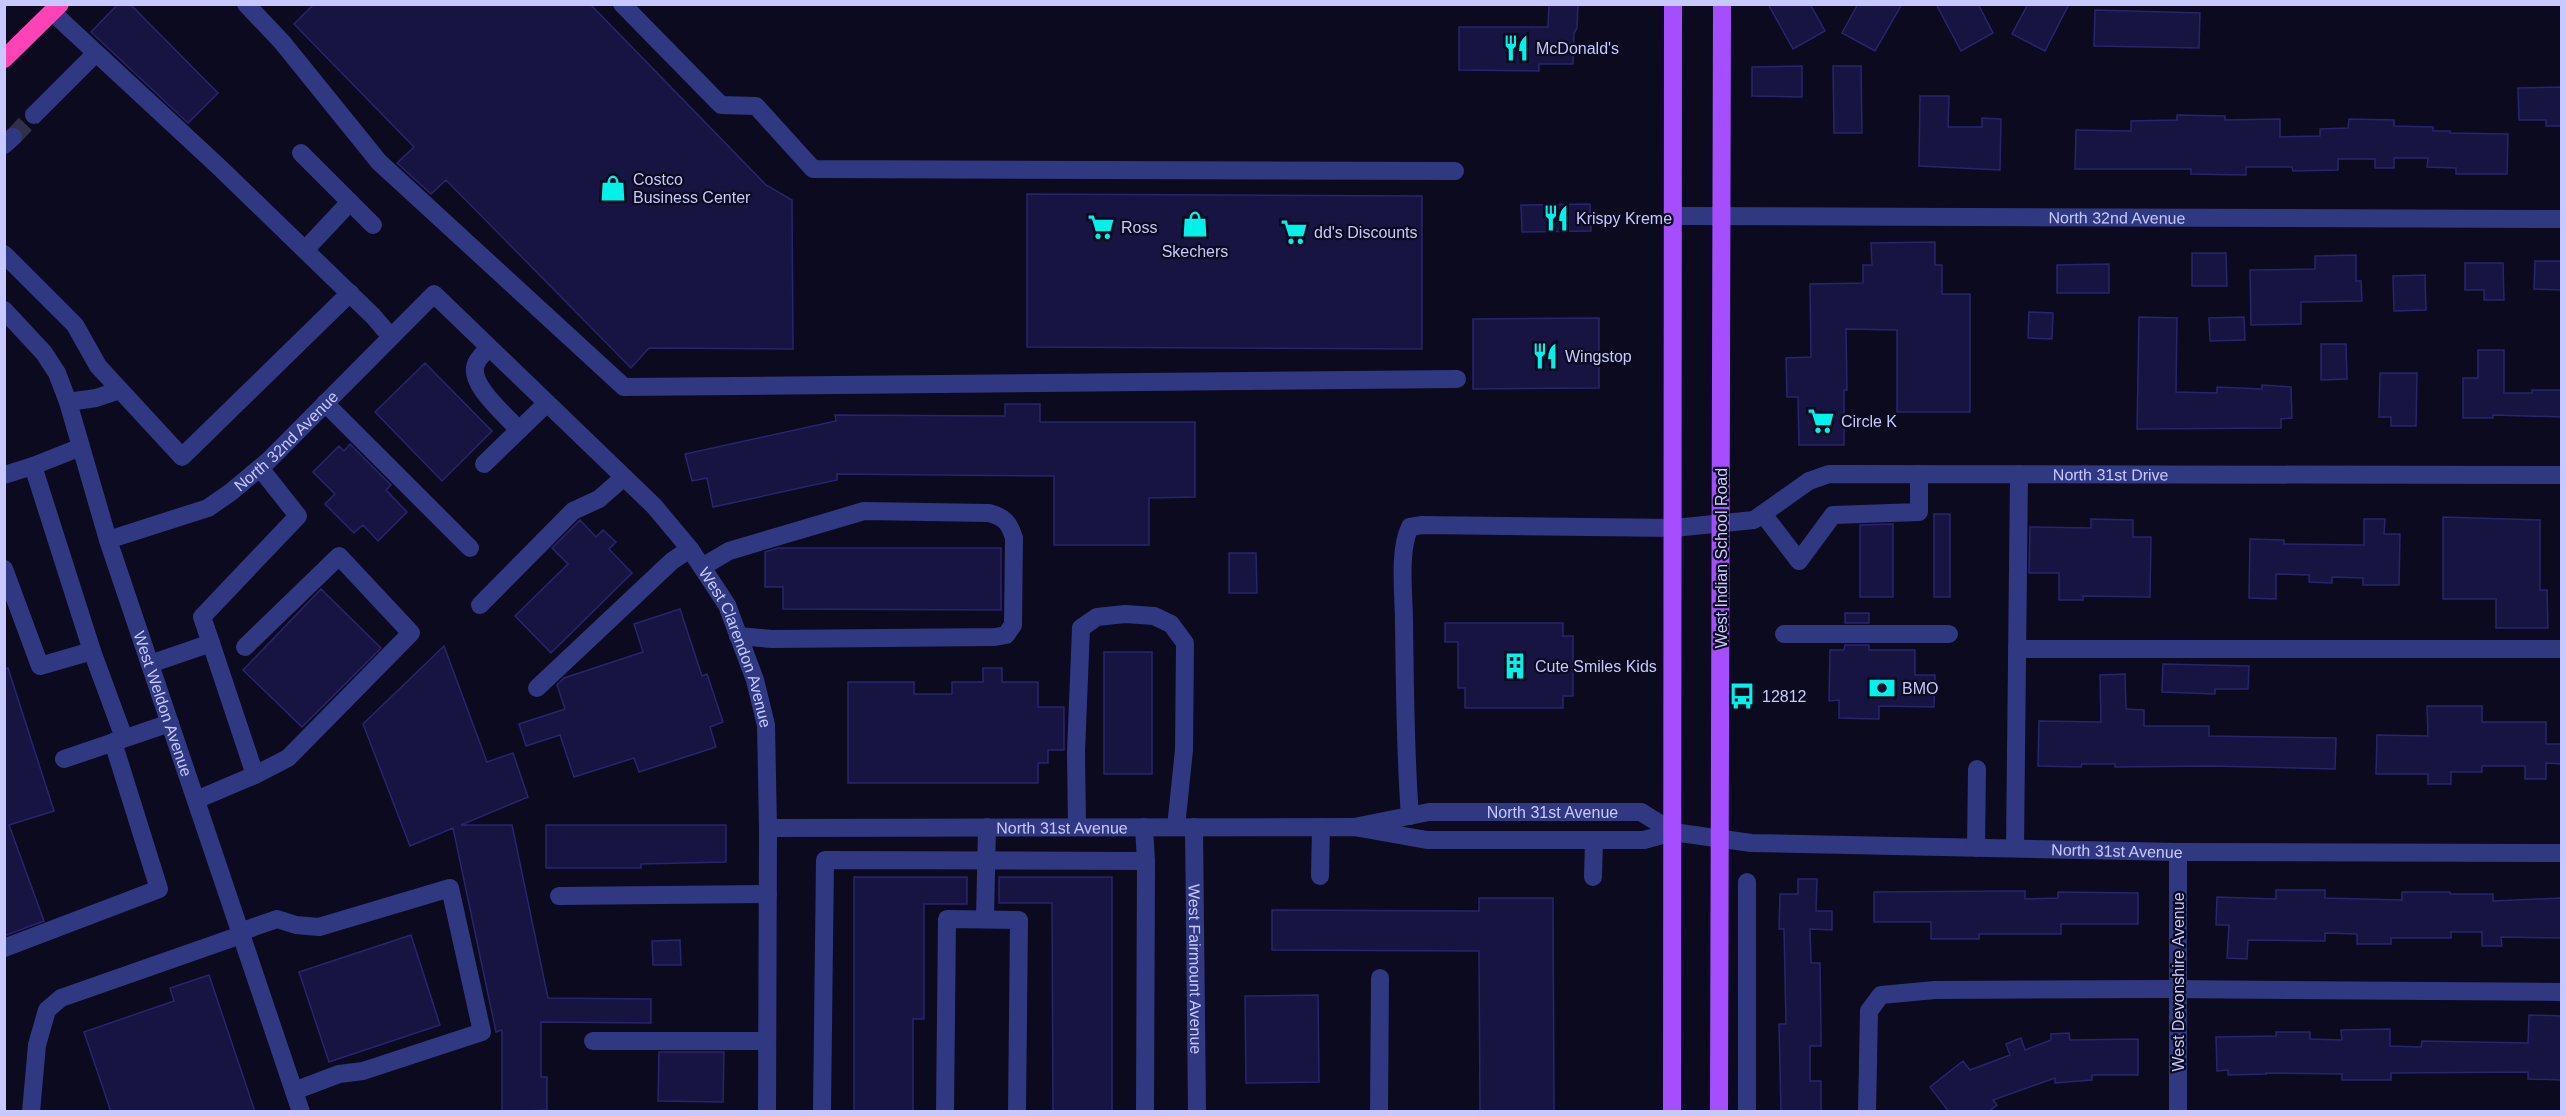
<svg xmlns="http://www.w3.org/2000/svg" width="2566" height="1116" viewBox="0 0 2566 1116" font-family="Helvetica,sans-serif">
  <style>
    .building { fill: #171441; stroke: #29246f; stroke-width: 1.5 }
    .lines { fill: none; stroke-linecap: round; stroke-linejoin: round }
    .minor-tunnel { stroke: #31304b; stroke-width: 18; stroke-dasharray: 18 9; stroke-linecap: butt }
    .minor { stroke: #303882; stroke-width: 18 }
    .major { stroke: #a54eff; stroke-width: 18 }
    .highway { stroke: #ff42b6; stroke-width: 18 }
    .labels { text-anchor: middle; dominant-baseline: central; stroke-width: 4.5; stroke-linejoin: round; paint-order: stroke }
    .poi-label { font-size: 16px; fill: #c7c8ff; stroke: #0b0a1e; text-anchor: start }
    .street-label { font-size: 16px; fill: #c7c8ff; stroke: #0b0a1e }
  </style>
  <rect width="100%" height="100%" fill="#0b0a1e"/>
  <path class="building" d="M118,4H130L218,93L188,123L91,32Z
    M314,4H590L766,185L792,200L793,349L649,348L631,368L446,180L431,194L397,163L414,147L294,24Z
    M1549,4H1578L1577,28L1574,33L1573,64H1539V71L1459,70V27H1548Z
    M1768,4H1810L1825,31L1793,49Z
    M1858,4H1902L1875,51L1842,33Z
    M1936,4H1978L1993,33L1961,51Z
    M2028,4H2069L2045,51L2012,34Z
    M2095,10L2200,13L2199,48L2094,46Z
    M1802,66V97L1752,96V67Z
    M1833,66H1861L1862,133H1834Z
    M2562,87V126H2546V120H2519L2518,88Z
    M1920,96H1949L1948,127H1982V118L2001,119L2000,170L1919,166Z
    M2177,115L2225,116V120L2280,119V137L2320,136V129L2348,128L2349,119L2394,120V126L2433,127V131H2450V133L2508,134L2507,174H2456V168L2427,167L2428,158H2394V168H2375V159H2338V170L2293,171L2292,167H2246V175L2191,174V169H2075L2076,130L2131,131V121L2177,120Z
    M1027,194L1422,196V349L1027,347Z
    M1590,204L1591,231L1522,232L1521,205Z
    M1935,242V265H1942V294H1970V412H1897V330L1846,329L1847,390H1844V445H1799L1798,397H1787L1786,358L1811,357L1810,284L1863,283V265H1872L1871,243Z
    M2192,253H2226L2227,286H2192Z
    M2356,255V281H2361L2362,301L2301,302V324L2251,325L2250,270L2315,269V256Z
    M2535,261H2562V290L2534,289Z
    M2465,263H2503L2504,300H2484V290H2465Z
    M2109,264V293H2057V265Z
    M2425,275L2426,310L2394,311L2393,276Z
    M2029,312L2053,313L2052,339L2028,338Z
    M2139,317L2177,318L2176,392L2217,393V387L2262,389V385L2291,387L2292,418L2281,419V428L2137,429Z
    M2244,317L2245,340L2210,341L2209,318Z
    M1599,318V388L1473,389V319Z
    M2321,344H2346L2347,379L2321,380Z
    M2478,350H2504V393H2532V390H2562V417L2493,415V418H2463V378H2478Z
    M425,363L492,431L442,481L375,412Z
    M2380,373H2417L2416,426H2391V417H2379Z
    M1005,404H1040V422H1195V497L1149,498V545H1054V476L837,474V480L713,507L707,478L692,481L685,454L836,421L835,415L1005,416Z
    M350,444L391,485L386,490L407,512L378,541L363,525L354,533L325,504L335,494L313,472L339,446L344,451Z
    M1934,514H1950V597H1934Z
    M2443,517L2540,520V590H2547L2548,628H2496V599H2443Z
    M2091,519L2133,520V537H2151L2150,597L2083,596V600H2059V573H2029L2030,527L2091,528Z
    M2364,519H2385L2384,534H2400L2399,585H2363V578L2332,577V583L2309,582V575L2276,574V599L2249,598L2250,539L2284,540V544L2364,545Z
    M580,520L596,537L603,530L616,542L609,549L632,573L551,653L515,616L568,564L552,548Z
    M1893,524V597H1860V525Z
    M778,548H1001V610L783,609V587H765V552Z
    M1229,553H1256L1257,593H1229Z
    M321,589L381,648L302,727L243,670Z
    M680,609L702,676L707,674L723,722L710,727L716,747L639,772L634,758L574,777L560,735L526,746L519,724L565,709L557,685L564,678L643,652L634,624Z
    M1845,613H1869V623H1845Z
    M1445,623H1563V636H1573V696H1563V708H1465V688H1458V642H1445Z
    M1845,645H1869V650H1915V675H1935L1934,707L1879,706V719L1839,718V700L1829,701L1830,650H1844Z
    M444,646L487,762L513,753L528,797L461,825H512L548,998L651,999V1023L541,1022V1077H547V1110L502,1112V1030L496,1032L453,828L410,846L363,724Z
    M1104,652H1152V774H1104Z
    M2163,664L2249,666L2248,689H2215V694L2162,692Z
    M8,668L54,811L9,825L44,921L4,936V669Z
    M983,668H1002V682H1038V707H1064V750H1048V763H1038V783H848V682H914V694H952V682H983Z
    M2125,674L2126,709L2144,710V726H2209V736L2336,738L2335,769L2210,766L2115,767V764H2082L2081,767L2038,766L2039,721L2101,722L2100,675Z
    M2427,706H2482V722H2546V744H2562V764L2546,763V779H2525V766H2482V772H2451V784H2428V774H2376L2377,735L2428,736Z
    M546,825H726V862L641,864V868H546Z
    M854,877H967V904H924V1019H913V1112H854Z
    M999,877H1112V1112H1053L1052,903H999Z
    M1798,879H1817L1816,911H1832V930L1810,929L1811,963H1820L1821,1031V1046H1810V1081H1821V1112H1781L1779,1024H1786L1784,929H1779L1780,894H1798Z
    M2276,890H2325V898L2402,900V892H2450V894H2493V901L2562,898V938L2501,937L2502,946H2482V932H2451V938H2391V944H2357V934L2325,933V941L2248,940L2247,959L2227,958L2229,925H2216L2217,897L2276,899Z
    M2003,891H2025V899L2058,898V892L2138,893V924H2061V934H1979V939H1931V922H1874V892Z
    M1479,898H1553L1554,1112H1480L1479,951L1272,950V910L1479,911Z
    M411,935L440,1025L329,1062L299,972Z
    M680,940L681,965H653L652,941Z
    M209,975L255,1112H111L84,1032L174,1001L170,988Z
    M1318,995L1319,1082L1246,1083L1245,996Z
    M2529,1015L2562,1016V1080L2528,1079V1072L2391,1073V1080H2342V1074L2266,1073V1074L2228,1075V1070L2217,1071L2216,1037L2276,1036V1032H2310V1039L2342,1040L2341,1030L2390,1029V1046L2421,1047L2422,1041L2528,1043Z
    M2069,1033L2070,1040L2138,1039V1075H2092V1080L2055,1083V1078L1993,1100L1997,1105L1988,1112H1949L1930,1087L1963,1061L1970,1070L2010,1055L2006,1044L2021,1038L2025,1050L2051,1040V1034Z
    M659,1052H724L723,1102L658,1101Z"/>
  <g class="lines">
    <path class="minor-tunnel" d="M13,137L34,115"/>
    <g class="minor">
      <path d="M246,4L282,42L379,162L624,387L1457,379"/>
      <path d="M622,4L721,105L756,106L813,169L1455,171"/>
      <path d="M52,12L218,166L373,316L391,337"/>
      <path d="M34,115L95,54"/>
      <path d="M4,145L13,137"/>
      <path d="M301,153L373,225"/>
      <path id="s1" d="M1673,216L2562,219"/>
      <path d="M305,250L350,202"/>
      <path d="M4,254L75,325L98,366L182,457L350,293"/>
      <path id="s2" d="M4,310L44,353L57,373L68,402L108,540L301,1112"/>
      <path d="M489,348C485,352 479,357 477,362C465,382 506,415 519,430"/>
      <path d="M68,402L96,398L120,390"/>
      <path d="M325,403L470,548"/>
      <path d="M81,447L33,466L92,651L124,738"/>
      <path d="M484,464L547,403"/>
      <path d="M4,475L33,466"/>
      <path d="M1763,514L1799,561L1833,515L1919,512V474"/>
      <path id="s3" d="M108,540L208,508L231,492L268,461L434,294L654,506L690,549L727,605L755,680L766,725L768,828L767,1112"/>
      <path d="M702,567L729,551L864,511L989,513C1004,517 1009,522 1014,538L1013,625L1006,635L995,637L772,639L738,636"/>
      <path d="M4,569L40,666L92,651"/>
      <path d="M480,605L573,511L599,499L624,477"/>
      <path d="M1784,634H1949"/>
      <path d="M211,643L202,617L298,516L260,468"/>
      <path d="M245,647L339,556L411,633L288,758L255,775"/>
      <path d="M2017,649H2562"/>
      <path d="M150,664L211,643L255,775L196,800"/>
      <path d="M537,688L672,561L690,549"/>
      <path d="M64,759L170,723"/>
      <path id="s4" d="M1410,816C1405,751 1405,687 1404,623C1404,595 1398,551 1410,527L1422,525L1674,528L1754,520L1809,481L1829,474L2562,475"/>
      <path d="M1077,827L1076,752L1081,628L1097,617L1125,614L1154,616L1171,624L1185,643L1184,750L1176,827"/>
      <path d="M1144,827L1146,861"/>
      <path id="s5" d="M1194,827L1197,1112"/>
      <path id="s6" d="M1354,827L1429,812H1641L1673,832L1751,843L2178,852L2562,853"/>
      <path id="s7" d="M768,828L1354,827L1427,840H1644L1673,832"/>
      <path d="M1976,848L1977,769"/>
      <path d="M2015,848L2019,474"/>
      <path d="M1320,876L1321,827"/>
      <path d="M1593,877L1594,841"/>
      <path d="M1747,882V1112"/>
      <path d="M559,896L768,894"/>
      <path d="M985,919L987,827"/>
      <path d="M240,932L277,919L296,925L319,927L450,888L482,1032L363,1071L339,1074L294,1091"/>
      <path d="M4,948L159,889L113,742"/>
      <path d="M593,1041H767"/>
      <path d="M31,1112L37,1045L47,1010L61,998L241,935"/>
      <path d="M822,1112L825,860L1146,861L1145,1112"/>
      <path d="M945,1112L947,919L1019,920L1017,1112"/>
      <path d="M1379,1112L1380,978"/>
      <path d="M1867,1112L1869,1011L1881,995L1935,990L2164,989L2562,992"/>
      <path d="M2178,1112V852"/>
    </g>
    <path class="major" d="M1672,1112L1673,4
      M1719,1112L1722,4"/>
    <path class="highway" d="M4,59L60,4"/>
  </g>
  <defs>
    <g id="restaurant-bare" transform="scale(2.07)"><path d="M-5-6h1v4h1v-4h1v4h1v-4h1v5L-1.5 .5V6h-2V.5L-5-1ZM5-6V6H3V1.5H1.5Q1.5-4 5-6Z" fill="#00f2e9" stroke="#0b0a1e" stroke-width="2.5" paint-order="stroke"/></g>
    <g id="shop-bare" transform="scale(2.07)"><path d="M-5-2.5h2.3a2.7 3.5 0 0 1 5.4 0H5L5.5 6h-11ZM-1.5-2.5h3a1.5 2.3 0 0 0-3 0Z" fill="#00f2e9" stroke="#0b0a1e" stroke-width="2.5" paint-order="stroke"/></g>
    <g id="supermarket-bare" transform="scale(2.07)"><path d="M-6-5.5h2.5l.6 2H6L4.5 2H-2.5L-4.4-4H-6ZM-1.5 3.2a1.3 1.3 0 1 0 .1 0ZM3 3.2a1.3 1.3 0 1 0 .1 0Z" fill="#00f2e9" stroke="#0b0a1e" stroke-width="2.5" paint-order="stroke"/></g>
    <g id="building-bare" transform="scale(2.07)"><path d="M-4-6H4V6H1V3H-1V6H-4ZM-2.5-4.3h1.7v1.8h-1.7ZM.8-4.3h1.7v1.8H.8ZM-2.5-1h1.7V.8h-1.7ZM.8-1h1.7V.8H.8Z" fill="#00f2e9" stroke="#0b0a1e" stroke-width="2.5" paint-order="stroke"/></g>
    <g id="bank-bare" transform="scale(2.07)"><path d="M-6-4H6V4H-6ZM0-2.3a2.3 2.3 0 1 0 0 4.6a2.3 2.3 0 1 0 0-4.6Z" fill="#00f2e9" stroke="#0b0a1e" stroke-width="2.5" paint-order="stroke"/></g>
    <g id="bus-bare" transform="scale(2.07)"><path d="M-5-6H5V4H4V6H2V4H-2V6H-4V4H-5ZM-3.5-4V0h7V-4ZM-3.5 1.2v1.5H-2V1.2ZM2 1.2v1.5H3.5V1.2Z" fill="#00f2e9" stroke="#0b0a1e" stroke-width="2.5" paint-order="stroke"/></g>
  </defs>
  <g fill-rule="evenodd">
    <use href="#restaurant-bare" x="1516" y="48"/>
    <use href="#shop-bare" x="613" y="188"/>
    <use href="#restaurant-bare" x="1556" y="218"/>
    <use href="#shop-bare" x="1195" y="224"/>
    <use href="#supermarket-bare" x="1101" y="227"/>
    <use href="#supermarket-bare" x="1294" y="232"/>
    <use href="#restaurant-bare" x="1545" y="356"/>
    <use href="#supermarket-bare" x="1821" y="421"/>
    <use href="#building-bare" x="1515" y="666"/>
    <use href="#bank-bare" x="1882" y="688"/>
    <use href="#bus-bare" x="1742" y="696"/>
  </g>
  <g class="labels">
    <g class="poi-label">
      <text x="1536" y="48">McDonald's</text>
      <text x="633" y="179">Costco<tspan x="633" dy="18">Business Center</tspan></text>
      <text x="1576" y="218">Krispy Kreme</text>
      <text x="1121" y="227">Ross</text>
      <text x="1314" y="232">dd's Discounts</text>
      <text x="1195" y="251" text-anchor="middle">Skechers</text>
      <text x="1565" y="356">Wingstop</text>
      <text x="1841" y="421">Circle K</text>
      <text x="1535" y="666">Cute Smiles Kids</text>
      <text x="1902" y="688">BMO</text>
      <text x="1762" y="696">12812</text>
    </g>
    <g class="street-label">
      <text stroke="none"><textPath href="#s1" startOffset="444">North 32nd Avenue</textPath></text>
      <text stroke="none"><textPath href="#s3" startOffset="208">North 32nd Avenue</textPath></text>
      <text stroke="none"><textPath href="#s4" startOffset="1005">North 31st Drive</textPath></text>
      <text transform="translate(1721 558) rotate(-90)">West Indian School Road</text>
      <text stroke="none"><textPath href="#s3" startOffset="888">West Clarendon Avenue</textPath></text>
      <text stroke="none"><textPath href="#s2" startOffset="430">West Weldon Avenue</textPath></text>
      <text stroke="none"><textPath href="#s6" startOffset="200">North 31st Avenue</textPath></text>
      <text stroke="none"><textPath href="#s7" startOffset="294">North 31st Avenue</textPath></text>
      <text stroke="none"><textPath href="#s6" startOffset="771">North 31st Avenue</textPath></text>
      <text stroke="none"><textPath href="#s5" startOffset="142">West Fairmount Avenue</textPath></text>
      <text transform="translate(2178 982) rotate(-90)">West Devonshire Avenue</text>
    </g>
  </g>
  <rect width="2566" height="1116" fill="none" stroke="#c7c8ff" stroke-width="12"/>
</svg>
